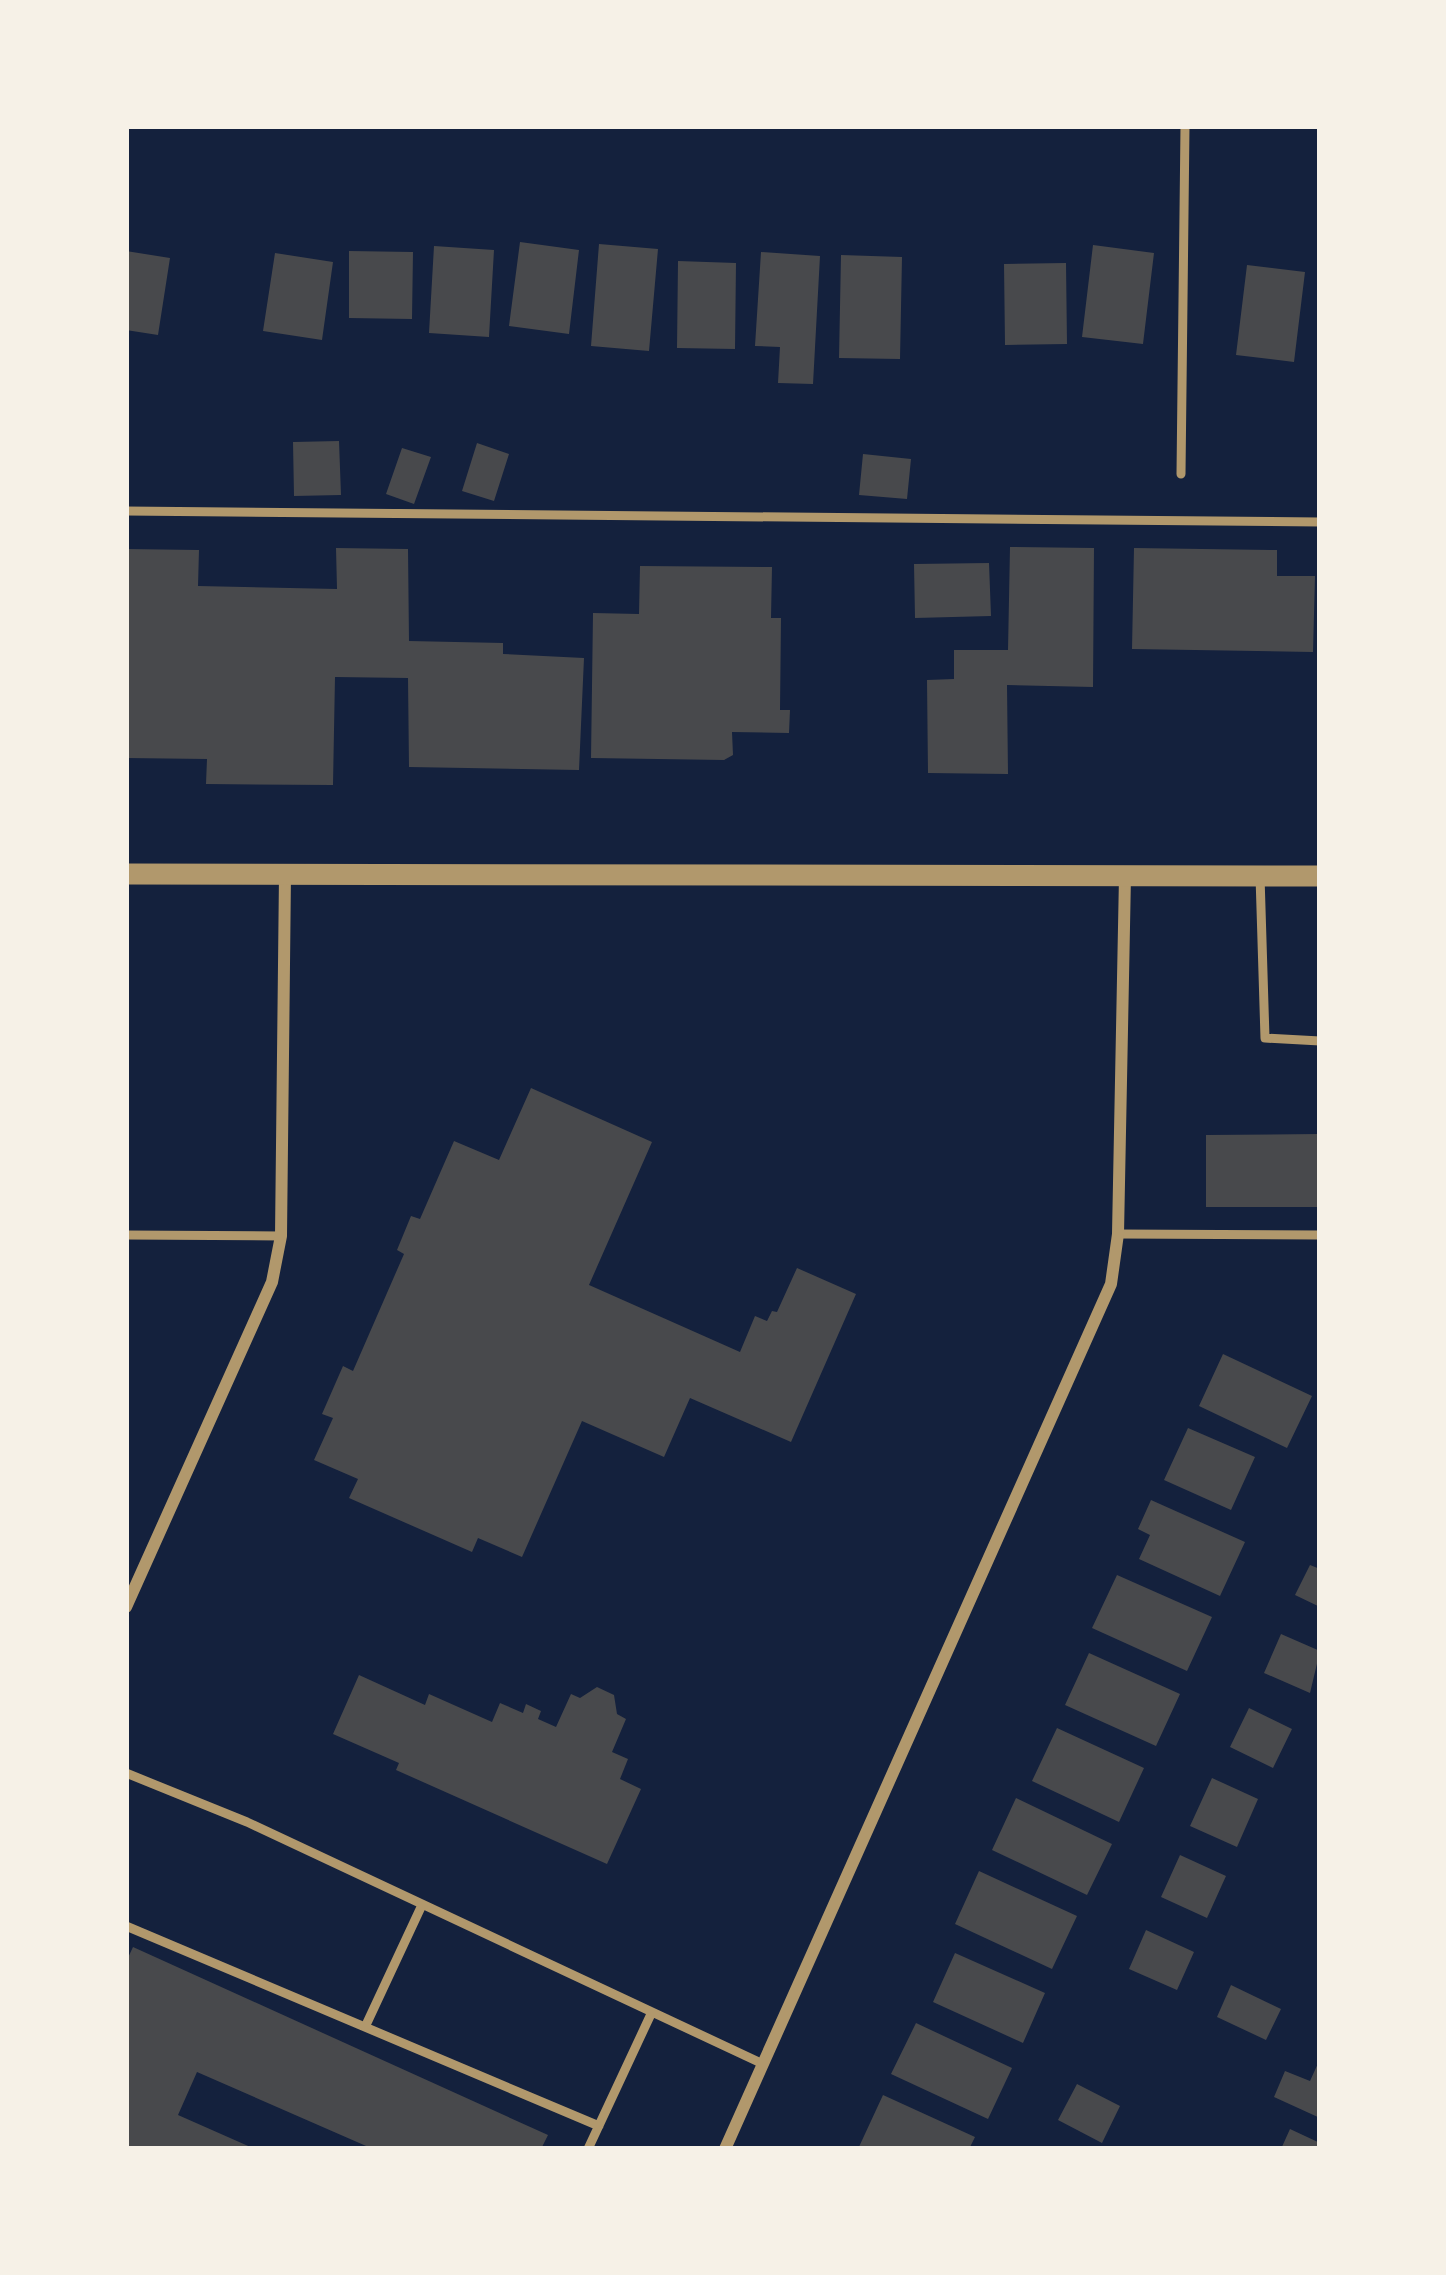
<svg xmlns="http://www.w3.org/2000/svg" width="1446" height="2275" viewBox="0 0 1446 2275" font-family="'PT Sans',sans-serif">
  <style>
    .building { fill: #48494c }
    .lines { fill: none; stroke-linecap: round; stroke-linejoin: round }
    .service { stroke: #b1986c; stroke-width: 9 }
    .minor { stroke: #b1986c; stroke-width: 12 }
    .tertiary { stroke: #b1986c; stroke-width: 21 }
  </style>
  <rect width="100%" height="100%" fill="#14213d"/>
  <path class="building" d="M520,242L579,250L569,334L509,326Z
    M599,244L658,249L649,351L591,346Z
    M1093,245L1154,253L1143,344L1082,337Z
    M434,246L494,250L489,337L429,333Z
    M126,251L170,258L158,335L126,330Z
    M349,251L413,252L412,319L349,318Z
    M761,252L820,256L813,384L778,383L780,347L755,346Z
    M275,253L333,262L322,340L263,331Z
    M841,255L902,257L900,359L839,358Z
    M678,261L736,263L735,349L677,348Z
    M1066,263L1067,344L1005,345L1004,264Z
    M1247,265L1305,272L1294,362L1236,355Z
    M339,441L341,495L294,496L293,442Z
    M477,443L509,454L494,501L462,491Z
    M402,448L431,457L414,504L386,494Z
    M863,454L911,459L907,499L859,495Z
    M1010,547L1094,548L1093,687L1007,685L1008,774L928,773L927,680L954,679V650H1008Z
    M336,548L408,549L409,641L503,643V654L584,658L579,770L409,767L408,678L335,677L333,785L206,784L207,759L126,758V549L199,550L198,586L337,589Z
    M1134,548L1277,550V576H1315L1313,652L1132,649Z
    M989,563L991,616L915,618L914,564Z
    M640,566L772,567L771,618H781L780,710H790L789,733L732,732L733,755L724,760L591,758L593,613L639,614Z
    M531,1088L652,1142L589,1285L740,1352L755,1316L767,1321L772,1311L777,1312L797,1268L856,1294L791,1442L690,1398L664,1457L582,1421L522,1557L478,1538L472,1552L349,1498L358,1479L314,1460L333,1418L322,1414L343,1366L353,1371L404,1254L397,1250L411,1216L420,1219L454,1141L499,1160Z
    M1320,1134V1207H1206V1135Z
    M1223,1354L1312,1396L1287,1448L1199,1406Z
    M1188,1428L1255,1457L1231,1510L1164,1480Z
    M1151,1500L1245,1542L1220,1596L1139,1559L1150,1535L1138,1529Z
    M1310,1565L1320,1569V1607L1295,1595Z
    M1117,1575L1212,1617L1187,1671L1092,1628Z
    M1281,1634L1320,1651L1310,1693L1264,1673Z
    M1089,1653L1180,1694L1156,1746L1065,1705Z
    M359,1675L425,1705L429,1694L492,1722L500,1703L523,1713L526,1704L541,1711L538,1719L556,1727L571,1694L580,1698L597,1687L614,1695L617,1714L626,1719L612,1752L628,1759L620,1779L641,1789L607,1864L396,1770L399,1763L333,1734Z
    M1249,1708L1292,1729L1273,1768L1230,1747Z
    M1057,1728L1144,1768L1119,1822L1032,1781Z
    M1212,1778L1258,1799L1237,1847L1190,1826Z
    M1016,1798L1112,1844L1087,1895L992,1850Z
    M1180,1855L1226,1876L1207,1918L1161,1897Z
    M979,1871L1077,1916L1052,1969L955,1924Z
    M1146,1930L1194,1952L1177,1990L1129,1969Z
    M133,1947L548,2135L541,2149H373L197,2072L178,2115L255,2149H126V1962Z
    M955,1953L1045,1993L1023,2043L933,2002Z
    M1231,1985L1281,2009L1266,2040L1217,2017Z
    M916,2023L1012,2068L988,2119L891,2074Z
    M1320,2059V2118L1274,2097L1285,2071L1310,2081Z
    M1077,2084L1120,2106L1102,2143L1058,2120Z
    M883,2095L975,2137L969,2149H858Z
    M1290,2129L1320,2143V2149H1281Z"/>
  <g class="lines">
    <path class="service" d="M1181,474L1185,126
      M126,511L1320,522
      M1260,876L1265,1038L1320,1041
      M1118,1234L1320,1235
      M126,1235L281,1236
      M126,1773L247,1822L763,2064
      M126,1926L599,2126
      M366,2025L422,1905
      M588,2149L651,2014"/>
    <path class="minor" d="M126,1607L272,1282L281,1236L285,874
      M725,2149L1111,1284L1118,1234L1125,876"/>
    <path class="tertiary" d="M126,874L1320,876"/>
  </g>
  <rect width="1446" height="2275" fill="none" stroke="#f6f1e7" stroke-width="258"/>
</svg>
